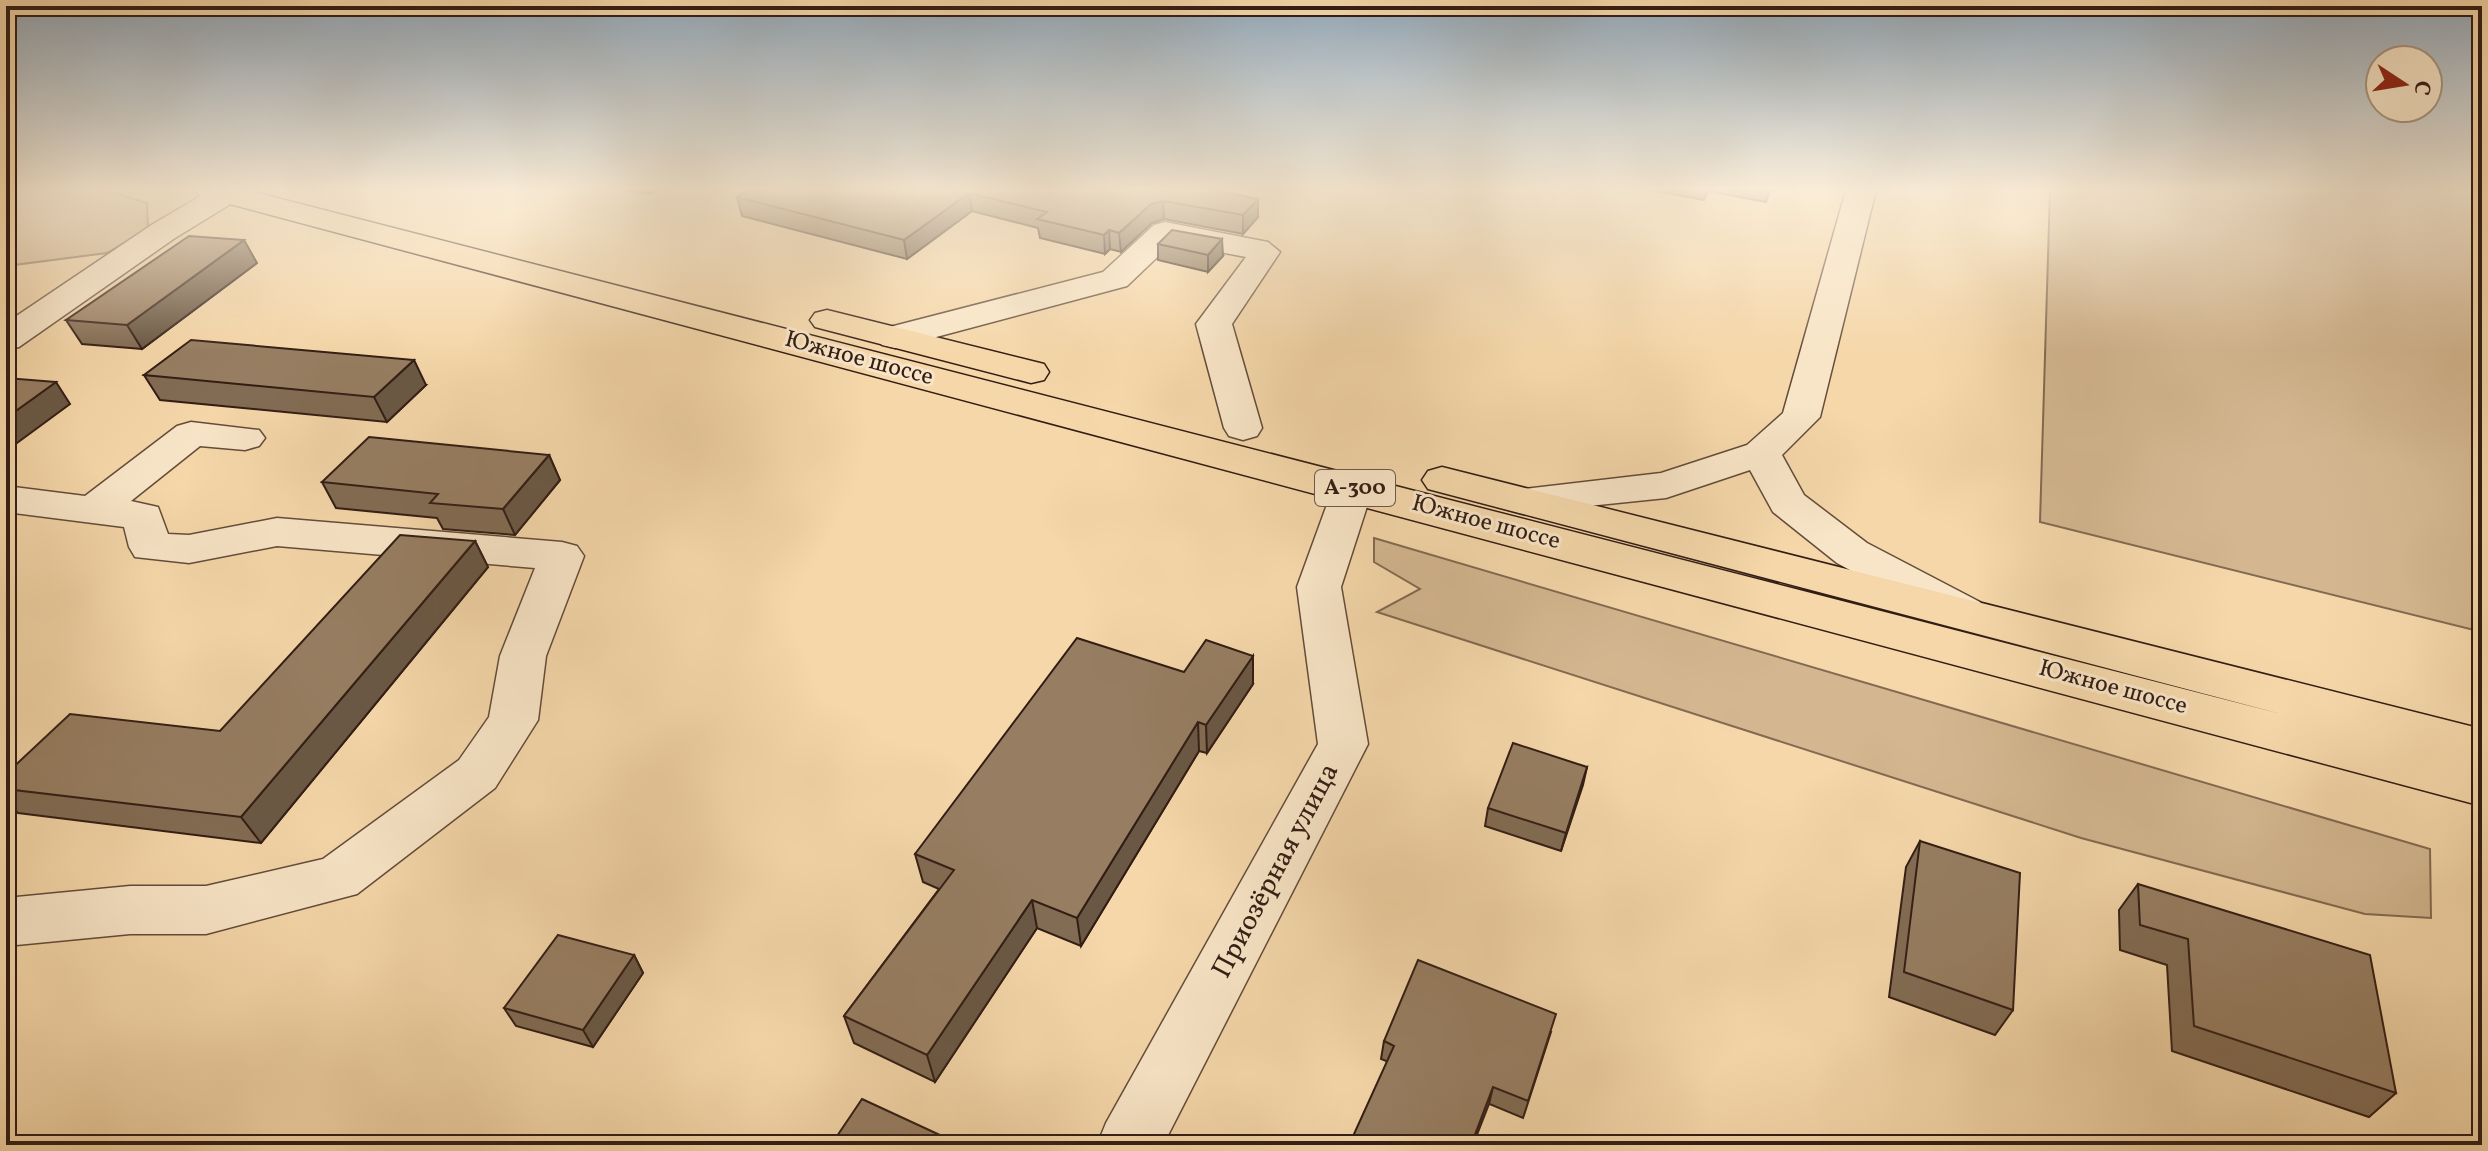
<svg xmlns="http://www.w3.org/2000/svg" width="2488" height="1151" viewBox="0 0 2488 1151" font-family="Vollkorn,serif">
  <style>
    .green { fill: #d4b790; stroke: #836a52; stroke-width: 2 }
    .lines { fill: none; stroke-linecap: round; stroke-linejoin: round }
    .minor-casing { stroke: #634c3a; stroke-width: 3 }
    .major-casing { stroke: #321d15; stroke-width: 3 }
    .minor { fill: #f8e5c7; fill-rule: evenodd }
    .major { fill: #f5d7a9; fill-rule: evenodd }
    .wall { fill: #826c54; stroke: #321d15; stroke-width: 2 }
    .shaded-wall { fill: #6a5845; stroke: #321d15; stroke-width: 2 }
    .building { fill: #977e62; stroke: #321d15; stroke-width: 2 }
    .labels { text-anchor: middle; dominant-baseline: central; stroke-width: 6; stroke-linejoin: round; paint-order: stroke }
    .shield { fill: #f8e5c7; stroke: #6d594a; stroke-width: 2 }
    .shield-label { font-size: 22px; font-weight: bold; fill: #321d15 }
    .street-label { font-size: 24px; fill: #321d15; stroke: #f8e5c7 }
    .near-street-label { font-size: 28px; fill: #321d15; stroke: #f8e5c7 }
  </style>
  <rect width="100%" height="100%" fill="#f5d7a9"/>
  <filter id="stains"><feTurbulence type="fractalNoise" baseFrequency=".0025" numOctaves="4"/><feColorMatrix values="0 0 0 0 .2 0 0 0 0 .09 0 0 0 0 .02 0 0 0 .5 -.17"/></filter>
  <radialGradient id="worn" r=".72"><stop offset=".6" stop-color="#630" stop-opacity="0"/><stop offset="1" stop-color="#630" stop-opacity=".3"/></radialGradient>
  <path class="green" d="M6,190H105L147,203L148,229L107,253L6,266Z
    M2050,190H2482V632L2040,522Z
    M1374,538L2430,849L2431,918L2365,914L2081,838L1377,612L1420,589L1374,562Z"/>
  <g class="lines">
    <g class="minor-casing">
      <path id="minor" d="M211,190H238L241,194L237,200L175,238L19,347L6,350V323L153,224Z
        M1846,190H1876L1820,417L1782,455L1804,495L1867,543L1980,602L1987,613L1980,624L1964,629L1948,624L1837,563L1773,512L1750,470L1666,498L1521,513L1506,509L1500,500L1506,491L1661,473L1747,445L1783,413Z
        M1165,222L1268,242L1280,252L1232,324L1262,428L1257,436L1243,440L1229,436L1224,428L1196,324L1246,257L1172,243L1127,286L895,348L882,345L877,337L882,329L1103,272L1154,225Z
        M191,422L259,430L265,438L259,446L245,450L200,446L131,501L158,507L168,534L189,535L277,518L562,542L577,546L584,556L546,656L538,720L495,788L357,894L206,934H130L6,946V898L130,886H206L323,859L459,760L489,717L500,656L535,568L277,546L189,563L135,557L129,547L124,527L6,512V486L85,496L177,426Z
        M1353,475L1367,479L1373,488L1341,587L1368,744L1163,1145H1097L1106,1123L1318,744L1297,587L1333,488L1339,479Z"/>
    </g>
    <g class="major-casing">
      <path id="major" d="M196,190H246L2281,714L1428,489L1422,480L1428,471L1442,467L2482,729V806L200,196Z
        M827,310L1044,364L1049,372L1044,380L1031,383L815,327L810,320L815,313Z"/>
    </g>
    <use href="#minor" class="minor"/>
    <use href="#major" class="major"/>
  </g>
  <path class="wall" d="M624,190H657L650,194Z
    M748,190H1213L1258,217L1243,234L1164,219L1152,223L1121,252L1110,249L1105,254L1040,238L1038,228L972,211L907,259L742,216L737,197Z
    M1651,190H1770L1766,202L1708,191L1704,200Z
    M1158,244L1223,256L1208,272L1158,260Z
    M257,263L142,349L82,344L66,320Z
    M144,375L426,385L387,422L160,400Z
    M549,455L560,480L515,535L443,529L437,518L336,508L322,482Z
    M475,541L488,567L261,843L18,813L6,801V774L220,731Z
    M1184,672L1253,684L1207,753L1199,751L1081,946L1037,928L935,1082L854,1043L844,1016L939,889L923,882L915,854Z
    M1587,767L1561,851L1485,826L1488,808Z
    M1920,841L2013,1010L1995,1035L1889,997L1906,867Z
    M2138,884L2396,1093L2369,1117L2172,1051L2167,965L2120,950L2119,910Z
    M634,955L643,973L593,1047L516,1026L504,1008Z
    M1551,1032L1523,1118L1381,1059L1384,1041Z"/>
  <path class="shaded-wall" d="M969,193L972,211L907,259L904,240Z
    M1258,199V217L1243,234V215Z
    M1163,201L1164,219L1152,223L1121,252L1119,233L1151,204Z
    M1109,230L1110,249L1105,254L1104,235Z
    M1222,239L1223,256L1208,272V255Z
    M244,240L257,263L142,349L127,325Z
    M414,360L426,385L387,422L374,397Z
    M56,382L70,404L6,451V418Z
    M549,455L560,480L515,535L503,509Z
    M475,541L488,567L261,843L241,817Z
    M1253,656V684L1207,753L1206,725Z
    M1198,722L1199,751L1081,946L1077,918Z
    M1587,767L1583,785L1561,851L1566,833Z
    M1032,900L1037,928L935,1082L927,1055Z
    M634,955L643,973L593,1047L583,1030Z
    M1493,1087L1489,1104L1473,1145H1471Z"/>
  <path class="building" d="M748,190H1213L1258,199L1243,215L1163,201L1151,204L1119,233L1109,230L1104,235L1037,219L1047,212L969,193L904,240L737,197Z
    M1172,230L1222,239L1208,255L1158,244Z
    M189,236L244,240L127,325L66,320Z
    M191,340L414,360L374,397L144,375Z
    M6,378L56,382L6,418Z
    M369,437L549,455L503,509L430,503L438,494L322,482Z
    M400,535L475,541L241,817L6,789V774L70,714L220,731Z
    M1077,638L1184,672L1206,640L1253,656L1206,725L1198,722L1077,918L1032,900L927,1055L844,1016L954,870L915,854Z
    M1513,743L1587,767L1566,833L1488,808Z
    M1920,841L2020,873L2013,1010L1904,972Z
    M2138,884L2370,955L2396,1093L2194,1026L2188,939L2140,925Z
    M558,935L634,955L583,1030L504,1008Z
    M1418,960L1556,1014L1528,1101L1493,1087L1471,1145H1349L1394,1046L1384,1041Z
    M862,1099L955,1142L953,1145H831Z"/>
  <linearGradient id="sky" x2="0" y2="1"><stop stop-color="#93a9bb"/><stop offset="0.54" stop-color="#faedd8"/><stop offset="1" stop-color="#faedd8" stop-opacity="0"/></linearGradient>
  <rect width="2488" height="351" fill="url(#sky)"/>
  <g class="labels">
    <rect class="shield" x="1315" y="470" width="80" height="36" rx="6"/>
    <g class="shield-label">
      <text x="1355" y="488">А-300</text>
    </g>
    <g class="street-label">
      <text transform="translate(859 359) rotate(15)">Южное шоссе</text>
      <text transform="translate(1486 523) rotate(15)">Южное шоссе</text>
      <text transform="translate(2113 688) rotate(15)">Южное шоссе</text>
    </g>
    <g class="near-street-label">
      <text transform="translate(1276 871) rotate(-62)">Приозёрная улица</text>
    </g>
  </g>
  <rect width="2488" height="1151" fill="none" stroke="#f5d7a9" stroke-width="32"/>
  <rect x="8" y="8" width="2472" height="1135" fill="none" stroke="#321d15" stroke-width="4"/>
  <rect x="16" y="16" width="2456" height="1119" fill="none" stroke="#321d15" stroke-width="2"/>
  <g transform="translate(2404 84) rotate(102)"><circle r="38" fill="#f8e5c7" stroke="#a99580" stroke-width="2"/>
  <path d="M0-6L14 30L0 20L-14 30Z" fill="#8f2418"/>
  <text y="-12" font-size="22" font-weight="bold" text-anchor="middle" fill="#321d15">С</text>
  </g>
  <rect width="100%" height="100%" filter="url(#stains)"/>
  <rect width="100%" height="100%" fill="url(#worn)"/>
</svg>
